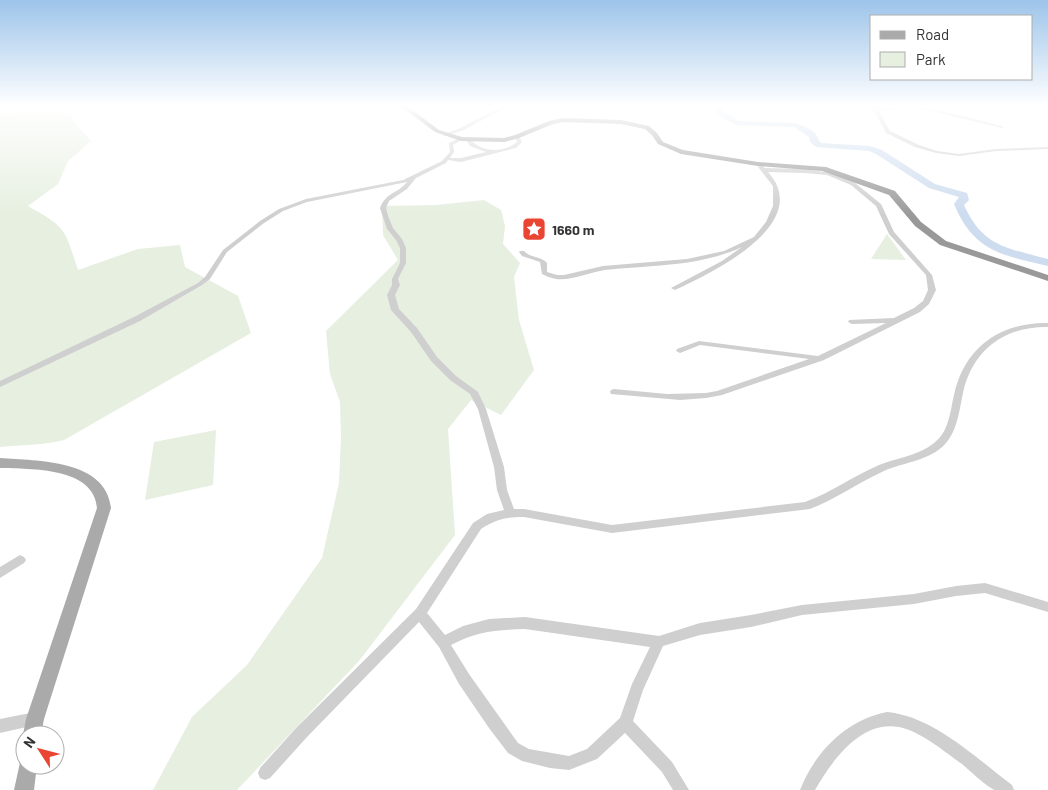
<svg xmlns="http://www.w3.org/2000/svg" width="1048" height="790" viewBox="0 0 1048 790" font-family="Barlow,sans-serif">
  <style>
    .green { fill: #e6efe0 }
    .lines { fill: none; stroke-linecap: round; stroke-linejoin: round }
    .river { fill: #cddcee; fill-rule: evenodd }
    .minor { fill: #cfcfcf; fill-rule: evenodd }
    .major { fill: #aaa; fill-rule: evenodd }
    .highway { fill: #999; fill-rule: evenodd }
    .labels { text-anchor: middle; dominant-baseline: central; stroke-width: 5; stroke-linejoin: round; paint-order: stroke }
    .far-poi-label { font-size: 14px; font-weight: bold; fill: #323232; stroke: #fff; text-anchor: start }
  </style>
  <rect width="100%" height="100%" fill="#fff"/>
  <path class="green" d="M22,112H70L74,122L91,141L68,161L58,184L28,206C67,228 64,228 78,270L138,249L180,245L185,267L238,296L251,333L64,440C43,445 22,445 0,447V113Z
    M484,200L501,210L505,226L503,244L520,263L514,277L519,320L534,370L501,415L471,400L448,429L455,535L359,661L237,790H153L192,717L247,665L322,558L339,483L341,437L340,402L330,374L326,331L398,260L383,235L382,206L436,205Z
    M887,234L906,260L871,259Z
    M216,430L213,485L145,500L154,442Z"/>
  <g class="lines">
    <path class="river" d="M724,105H736L722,110L738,121L795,123C802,125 813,129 817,136C818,138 819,141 821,143L870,146L882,150L935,184L967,193L969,200L964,205C983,247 1007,248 1048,259V266C1002,255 974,252 954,204L959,197L929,188L876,154L869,151L816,147L810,142L809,137L794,127L736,125L716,114L715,107Z"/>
    <path class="minor" d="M505,105H510L464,130L445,136L443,135L460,128Z
      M864,105H869L877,109L917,106L964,116L1004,127L1002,128L917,108L879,111L890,131L919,145L937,151L959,154L996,149L1048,147V149L996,151L959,156L936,153L915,147L886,133L874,111Z
      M515,136H519L522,142L516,148L461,162L448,160L446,163L416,178L407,189L389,201L386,208L388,216L393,228L402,239L406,248V263L398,279L400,285L395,295L399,309L417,328L437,357L456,376L478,392L486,409L504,467L507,490L514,509H524L612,525L805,502C830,493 852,477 877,466C895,458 918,456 934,443C949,432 950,412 954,395C964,348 1000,322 1048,323V327C1004,326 972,351 963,393C959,412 957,435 941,448C925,461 902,463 884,471C859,482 836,499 810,509L612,533L524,517C506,517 496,519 481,529L427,613L445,635L463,626L489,619L525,617L659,636L700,623L751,615L802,605L914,594L956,586L985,583L1048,602V612L985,593L956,596L914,604L802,615L751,627L700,635L663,646L643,690L633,721L672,762L689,790H673L662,772L625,733L597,759L569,770L550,768L522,761L508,753L489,728L459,684L439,647L419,622L307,737L270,778L265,780L260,778L258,773L260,768L297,727L416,609L473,523L487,514L504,510L497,490L494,467L478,409L470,394L450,380L431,361L411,332L391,310L387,295L392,285V279L400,263V248L396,240L387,229L380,208C386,192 397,194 407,182L307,202L283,211L264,223L227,252L210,279L202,285L140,321L0,387V381L134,317L198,283L205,277L223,250L260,221L279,209L306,199L403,180L442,161L450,152L449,143L459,138L463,139L453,145L454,152L450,158H461L486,152L470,146L466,140V139H470C481,153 504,153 517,142ZM525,629L650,647L632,684L620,718L587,749L569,756L529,749L518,743L469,674L451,645C477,631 496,630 525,629Z
      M761,165L765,168L805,169L830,173L855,183L881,204L894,232L932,275L936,290L929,304L920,312L824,360L722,395L706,398L680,400L611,394L610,392L611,390L614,389L667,394L706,393L717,391L809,359L700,345L680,353L676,351L677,349L699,341L818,356L886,323L852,324L848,322L849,320L894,318L914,308L923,301L928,290L926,275L889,234L876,206L851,185L827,175L805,173L768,172C814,223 714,272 677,289L675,290L671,288L722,261L742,247C699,267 651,265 605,270C590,272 572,281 556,279C551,278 546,276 542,274L540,262L522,256L519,252L520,251H524C530,258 541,256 547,263V272L557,275H564L603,266L687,259L724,251L754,237L766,222L773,206V186L758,167Z
      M20,555L24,557L26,560L24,563L0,578V567Z
      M35,712L40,714L42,719L40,724L0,733V719Z
      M887,712C933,716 976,758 1012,785L1014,790C1009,790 1001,790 995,790C988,788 969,770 962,764C945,752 920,731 899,727C860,720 832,761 815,790H800C815,752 846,720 887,712Z"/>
    <path class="major" d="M0,458C37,461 106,459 111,508L44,719L41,735H25V740L23,735L26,719L97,508C94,467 31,469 0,468Z
      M25,757V765H37L34,790H14L21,758Z"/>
    <path class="highway" d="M399,105H406L439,130L462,137L504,138L515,135L549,121L563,118L621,120L649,126L657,133L663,142L683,150L758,162L826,167L895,191L921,222L946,241L1048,275V281L940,245L915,226L889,195L822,171L758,166L681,154L658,144L652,135L645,129L621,124L563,122L553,124L519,138L504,142L461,141L435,132Z"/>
  </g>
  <linearGradient id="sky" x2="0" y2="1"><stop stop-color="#9dc4ea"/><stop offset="0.49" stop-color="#fff"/><stop offset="1" stop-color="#fff" stop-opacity="0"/></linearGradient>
  <rect width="1048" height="216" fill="url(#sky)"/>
  <defs>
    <g id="sight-square" transform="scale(1.25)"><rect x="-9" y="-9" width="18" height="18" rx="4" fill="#ea4433" stroke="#fff"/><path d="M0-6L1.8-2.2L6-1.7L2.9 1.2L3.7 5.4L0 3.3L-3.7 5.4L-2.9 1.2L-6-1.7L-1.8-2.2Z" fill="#fff"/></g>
  </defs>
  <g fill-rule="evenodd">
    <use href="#sight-square" x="534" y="229"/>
  </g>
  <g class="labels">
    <g class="far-poi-label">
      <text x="552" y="229">1660 m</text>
    </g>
  </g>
  <rect x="870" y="15" width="162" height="65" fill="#ffffff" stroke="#adadad"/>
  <rect x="880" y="31" width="25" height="8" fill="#aaaaaa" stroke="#adadad"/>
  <text x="916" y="40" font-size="15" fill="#323232">Road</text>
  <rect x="880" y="52" width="25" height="15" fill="#e6efe0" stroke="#adadad"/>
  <text x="916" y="65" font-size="15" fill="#323232">Park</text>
  <g transform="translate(40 750) rotate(306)"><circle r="24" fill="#ffffff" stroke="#adadad"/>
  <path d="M0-4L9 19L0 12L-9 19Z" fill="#ea4433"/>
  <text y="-8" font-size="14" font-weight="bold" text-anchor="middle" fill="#323232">N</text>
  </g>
</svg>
